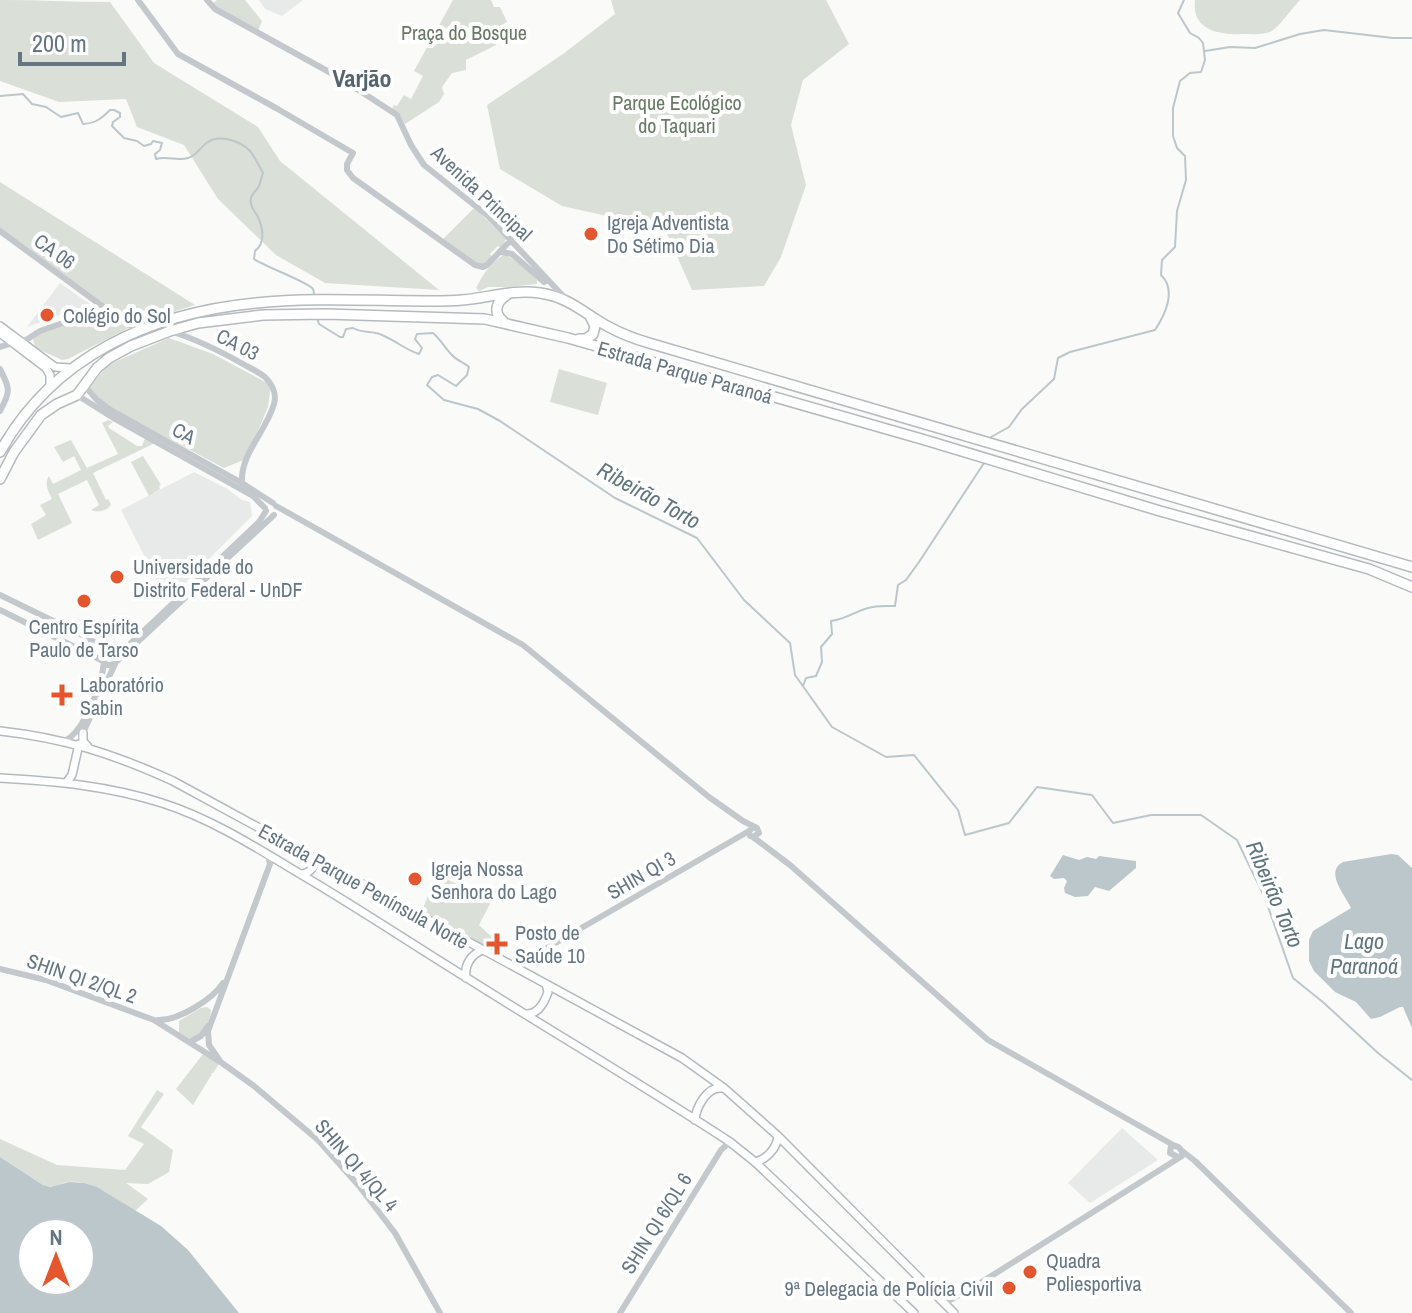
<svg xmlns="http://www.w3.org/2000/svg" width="1412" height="1313" viewBox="0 0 1412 1313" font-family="'Archivo Narrow',sans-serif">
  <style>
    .built { fill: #e8e9e9 }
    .green { fill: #dadfd7 }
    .water { fill: #bbc7cb; fill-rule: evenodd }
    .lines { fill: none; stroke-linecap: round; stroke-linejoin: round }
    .stream { stroke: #bbc7cb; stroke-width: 2 }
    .secondary-casing { stroke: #b3babf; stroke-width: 10 }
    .primary-casing { stroke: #b5babe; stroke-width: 12 }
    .tertiary { stroke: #c3c8cc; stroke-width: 6 }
    .secondary { stroke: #fff; stroke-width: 7 }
    .primary { stroke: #fff; stroke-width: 9 }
    .poi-dot { fill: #e4572e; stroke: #fff; stroke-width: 3 }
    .labels { text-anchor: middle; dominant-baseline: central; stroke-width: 8; stroke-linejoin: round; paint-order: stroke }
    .park-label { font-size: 20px; fill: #687a64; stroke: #fff }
    .street-label { font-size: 20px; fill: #657683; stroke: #fff }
    .poi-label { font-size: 20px; fill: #657683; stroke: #fff; text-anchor: start }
    .water-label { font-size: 22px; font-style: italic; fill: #60757c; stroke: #fff }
    .quarter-label { font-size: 24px; font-weight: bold; fill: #57646e; stroke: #fff }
  </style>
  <rect width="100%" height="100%" fill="#fafaf8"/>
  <path class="built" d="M259,0H303L282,16L265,9Z
    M60,283L90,304L27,327Z
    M194,472L226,488L242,500L250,502L252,516L167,601L121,510Z
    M1122,1128L1158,1160L1090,1203L1068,1183Z"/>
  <path class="green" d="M0,0C37,0 73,2 110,2L154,63L258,127L280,161L439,290L325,283L276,255L218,199L184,145L137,127L126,99L59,102L0,81Z
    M217,0H245L262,21L258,31L217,8L213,3Z
    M453,0H491L494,7H500L507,22L490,31L496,45L466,60V70L452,73L442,87L444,94L439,102L405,124L400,115L392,109L394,105L397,106L404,95L411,99L423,76L414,71Z
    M611,0H826L849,44L803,80L791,125L806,185L781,257L764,286L692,290L665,229L562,206L500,169L487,105L563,54L615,14Z
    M1195,0H1300C1292,8 1278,29 1270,32C1262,35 1252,34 1244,34C1221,35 1191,31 1195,0Z
    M0,182L195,305L138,323L68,359L62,360L36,348L33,340L37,334L106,306L0,228Z
    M473,209H476L506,239L501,248L498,246L490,254L492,257L485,264H477L443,239Z
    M504,255C517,259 527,271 537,280V284L507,287H488L479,291L476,288C483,275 490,262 504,255Z
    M169,338L213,354L271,385L268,407L246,459L224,468L105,405L90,387L108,365Z
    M559,369L607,383L598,415L550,402Z
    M108,420L113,422L108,426L109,428L137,446H142L145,438L154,442L153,444L93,473L106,500L108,499L111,504C108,511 98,513 91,510L99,505L87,480L58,494L72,523L38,540L31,524L46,515L40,505L52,499C48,491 44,484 49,476L53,484L81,470L74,456L63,462L54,447L71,440L87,468L118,454L102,423Z
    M143,456L161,485L159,486L160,489L149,496L131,462Z
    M437,874L491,902L479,925L496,941L493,951L421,913Z
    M207,1007L211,1010C210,1023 203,1035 190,1039L179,1033V1021L201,1008Z
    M203,1054L219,1064L213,1073H211L212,1074L193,1105L176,1089Z
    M157,1090L164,1094L141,1127L173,1150L169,1172L148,1184L126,1183L148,1199L135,1211C117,1200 91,1179 69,1182C58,1184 54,1189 43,1185L0,1157V1139L57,1165L125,1170L144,1144L128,1136Z"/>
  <path class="water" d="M1391,854L1398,855L1412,868V1028L1403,1007H1400L1380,1017L1371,1019L1356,1002L1335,992L1314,971L1309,961V940L1313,931L1351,908C1345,895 1324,872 1343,862Z
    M1063,855L1079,860L1087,857L1096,859L1099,856L1136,861V868L1109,891L1095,887L1088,896L1075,897L1065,893L1064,888L1067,881L1064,878L1054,879L1050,876Z
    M0,1157L43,1185L50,1187L70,1182L84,1183L97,1187L161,1226L188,1250L239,1313H0ZM32,1233H80V1281H32Z"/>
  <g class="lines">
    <path class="stream" d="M1205,51L1230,47L1255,48L1300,34L1324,30L1393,38H1412
      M0,96L23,94L32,104L46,107L61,117L78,113L83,124C96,123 101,119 110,110H114L120,113V117L113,122L112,126L124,138L137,141L144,146L151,144L153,141L162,143L160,150L155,154L156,159C167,156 178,161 188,158C197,156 201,146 208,142C219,134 241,141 250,151C255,157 259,166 263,173C262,176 260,183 259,186C255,193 249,195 251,204C252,209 254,211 257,215C263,227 266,243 255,251L254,259C264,266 310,283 313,289C314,291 314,293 314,295
      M317,318L319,324L340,337H343L346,329L353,328C363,334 375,330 384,336C398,342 404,349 419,354L422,348L415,339L417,334L433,333C441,340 445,348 452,355C457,361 464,362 469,367L467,375L456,386L438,375L432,377L427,385L444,400L478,409L500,421L615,498L697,538L744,600L790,643L795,675L832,727L886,757L914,755L958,810L965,835L1009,823L1037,787L1092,795L1113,823L1151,815H1201L1237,840L1265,898L1293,978L1324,1003L1378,1053L1412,1080
      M991,437L1009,427L1022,409L1054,379L1058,358L1070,352L1155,330C1165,315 1177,290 1161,275L1162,260L1175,247L1177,211L1186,180L1185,156L1177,148L1173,136V108L1180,81L1190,73L1201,72L1205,60L1203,43L1199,38L1190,33L1178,13L1184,0
      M803,686L806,678L816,676L822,662L821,647L832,634L831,621C849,618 853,612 868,608C877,605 886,606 895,606L898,585L906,580L919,562L984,463"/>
    <g class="secondary-casing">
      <path id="secondary" d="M0,326L55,367L70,368
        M0,333L46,368L50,375V386
        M0,731C64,738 114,754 173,781L682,1058L724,1088L778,1136L954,1313
        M83,733V741L88,747
        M0,778C55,781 109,786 162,803C212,819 257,848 302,875C358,908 412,944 467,978C554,1033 643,1085 730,1142L755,1162L914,1313
        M66,783L72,775L79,744
        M301,874C311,873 316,866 312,857
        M466,978C464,965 471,954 483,950
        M528,1014C539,1013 545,1001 548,992L546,984
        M695,1120C696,1107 707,1087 721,1088
        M755,1162C766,1160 777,1148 778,1136
        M900,1300C899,1291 911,1280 920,1280"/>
    </g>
    <g class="primary-casing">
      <path id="primary" d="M503,321C493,313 496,301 507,295
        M579,339H586L593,334L595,326L591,318
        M0,452C53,356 151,313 256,303C312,297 374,301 431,301C441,301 452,301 462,300C487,298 514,289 540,293C569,297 585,314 609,327C622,334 635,339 649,343L1412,567
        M0,479L14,452L41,415L57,404L77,395L97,368L109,358L131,346L170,331L198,323L263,315L326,314L485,319L568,338L925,440L1160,511L1369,569L1412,587"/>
    </g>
    <path class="tertiary" d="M138,0L178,54L276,108L353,153L347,164V170L353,178L475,265L483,267L487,265L511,240
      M207,0L215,9L340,78L397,115L411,145L424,165L488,216L565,298
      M0,231L98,303
      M501,252L512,254L544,282
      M101,305L130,325L143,330
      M170,331C196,339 220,351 243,364C250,368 259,372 265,377C272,384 277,394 274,404C266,432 240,454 242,483
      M20,341L26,340L40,331L97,311
      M0,347L13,343
      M0,369C10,389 11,391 0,411
      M85,386L97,400L109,409L242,483L273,503
      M77,395L115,419L253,496L265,508
      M276,506L523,645L709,797L743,821L757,828L759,833L753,837L750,836L749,831L754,827
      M0,595L82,635L108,650L113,651L117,658L113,665H107L103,661L102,656L108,650
      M0,610L103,661
      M113,651L129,645L259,522L266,511
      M117,661L274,515
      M81,737L115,664
      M65,741C85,730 102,684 104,662
      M753,837L790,865L988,1040L1175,1146
      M514,967L749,831
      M0,969L46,980L154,1020L222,1063L254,1086L318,1140L359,1186L395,1233L440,1313
      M158,1020C178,1021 213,999 223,983
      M190,1042L201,1036L208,1026
      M220,1061L209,1045L208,1031L270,864L268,855
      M1181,1150L1195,1161L1351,1313
      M945,1303L977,1285L1182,1156V1152C1180,1147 1176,1145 1171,1146L1170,1153L1178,1157
      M620,1313L721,1150L730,1142"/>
    <use href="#secondary" class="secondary"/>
    <use href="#primary" class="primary"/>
  </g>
  <g class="poi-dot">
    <circle cx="591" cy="234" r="8"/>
    <circle cx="47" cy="315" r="8"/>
    <circle cx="117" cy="577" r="8"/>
    <circle cx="84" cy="601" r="8"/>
    <path d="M58 683h8v8h8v8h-8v8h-8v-8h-8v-8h8z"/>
    <circle cx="415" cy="879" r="8"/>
    <path d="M493 932h8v8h8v8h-8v8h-8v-8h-8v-8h8z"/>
    <circle cx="1030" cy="1272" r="8"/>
    <circle cx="1009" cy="1288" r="8"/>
  </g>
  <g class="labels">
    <g class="park-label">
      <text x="464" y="32">Praça do Bosque</text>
      <text x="677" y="102">Parque Ecológico<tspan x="677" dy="23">do Taquari</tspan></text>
    </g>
    <g class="street-label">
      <text transform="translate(482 193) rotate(43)">Avenida Principal</text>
      <text transform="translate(55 251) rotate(36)">CA 06</text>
      <text transform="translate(238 344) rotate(28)">CA 03</text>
      <text transform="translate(685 372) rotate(16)">Estrada Parque Paranoá</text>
      <text transform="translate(184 433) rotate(29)">CA</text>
      <text transform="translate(641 875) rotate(-30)">SHIN QI 3</text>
      <text transform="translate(364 886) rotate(29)">Estrada Parque Península Norte</text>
      <text transform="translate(82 978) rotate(19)">SHIN QI 2/QL 2</text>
      <text transform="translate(357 1165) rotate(49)">SHIN QI 4/QL 4</text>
      <text transform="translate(656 1223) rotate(-58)">SHIN QI 6/QL 6</text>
    </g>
    <g class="poi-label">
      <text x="607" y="222">Igreja Adventista<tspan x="607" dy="23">Do Sétimo Dia</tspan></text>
      <text x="63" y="315">Colégio do Sol</text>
      <text x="133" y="566">Universidade do<tspan x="133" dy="23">Distrito Federal - UnDF</tspan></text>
      <text x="84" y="626" text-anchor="middle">Centro Espírita<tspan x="84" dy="23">Paulo de Tarso</tspan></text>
      <text x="80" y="684">Laboratório<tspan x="80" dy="23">Sabin</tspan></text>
      <text x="431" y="868">Igreja Nossa<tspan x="431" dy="23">Senhora do Lago</tspan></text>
      <text x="515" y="932">Posto de<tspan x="515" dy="23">Saúde 10</tspan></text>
      <text x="1046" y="1260">Quadra<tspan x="1046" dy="23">Poliesportiva</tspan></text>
      <text x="993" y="1288" text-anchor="end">9ª Delegacia de Polícia Civil</text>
    </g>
    <g class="water-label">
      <text transform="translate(649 495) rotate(29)">Ribeirão Torto</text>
      <text transform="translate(1275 894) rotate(67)">Ribeirão Torto</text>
      <text x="1364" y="941">Lago<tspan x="1364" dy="25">Paranoá</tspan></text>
    </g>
    <g class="quarter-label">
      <text x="362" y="78">Varjão</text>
    </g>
  </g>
  <g transform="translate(56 1257)"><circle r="38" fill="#ffffff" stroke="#c1c8cd" stroke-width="2"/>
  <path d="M0-6L14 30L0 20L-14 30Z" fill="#e4572e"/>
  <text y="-12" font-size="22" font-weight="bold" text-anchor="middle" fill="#657683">N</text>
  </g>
  <path d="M20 52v12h104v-12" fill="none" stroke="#657683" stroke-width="4"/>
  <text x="32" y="52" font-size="24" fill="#657683" stroke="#ffffff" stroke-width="6" paint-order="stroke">200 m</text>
</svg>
